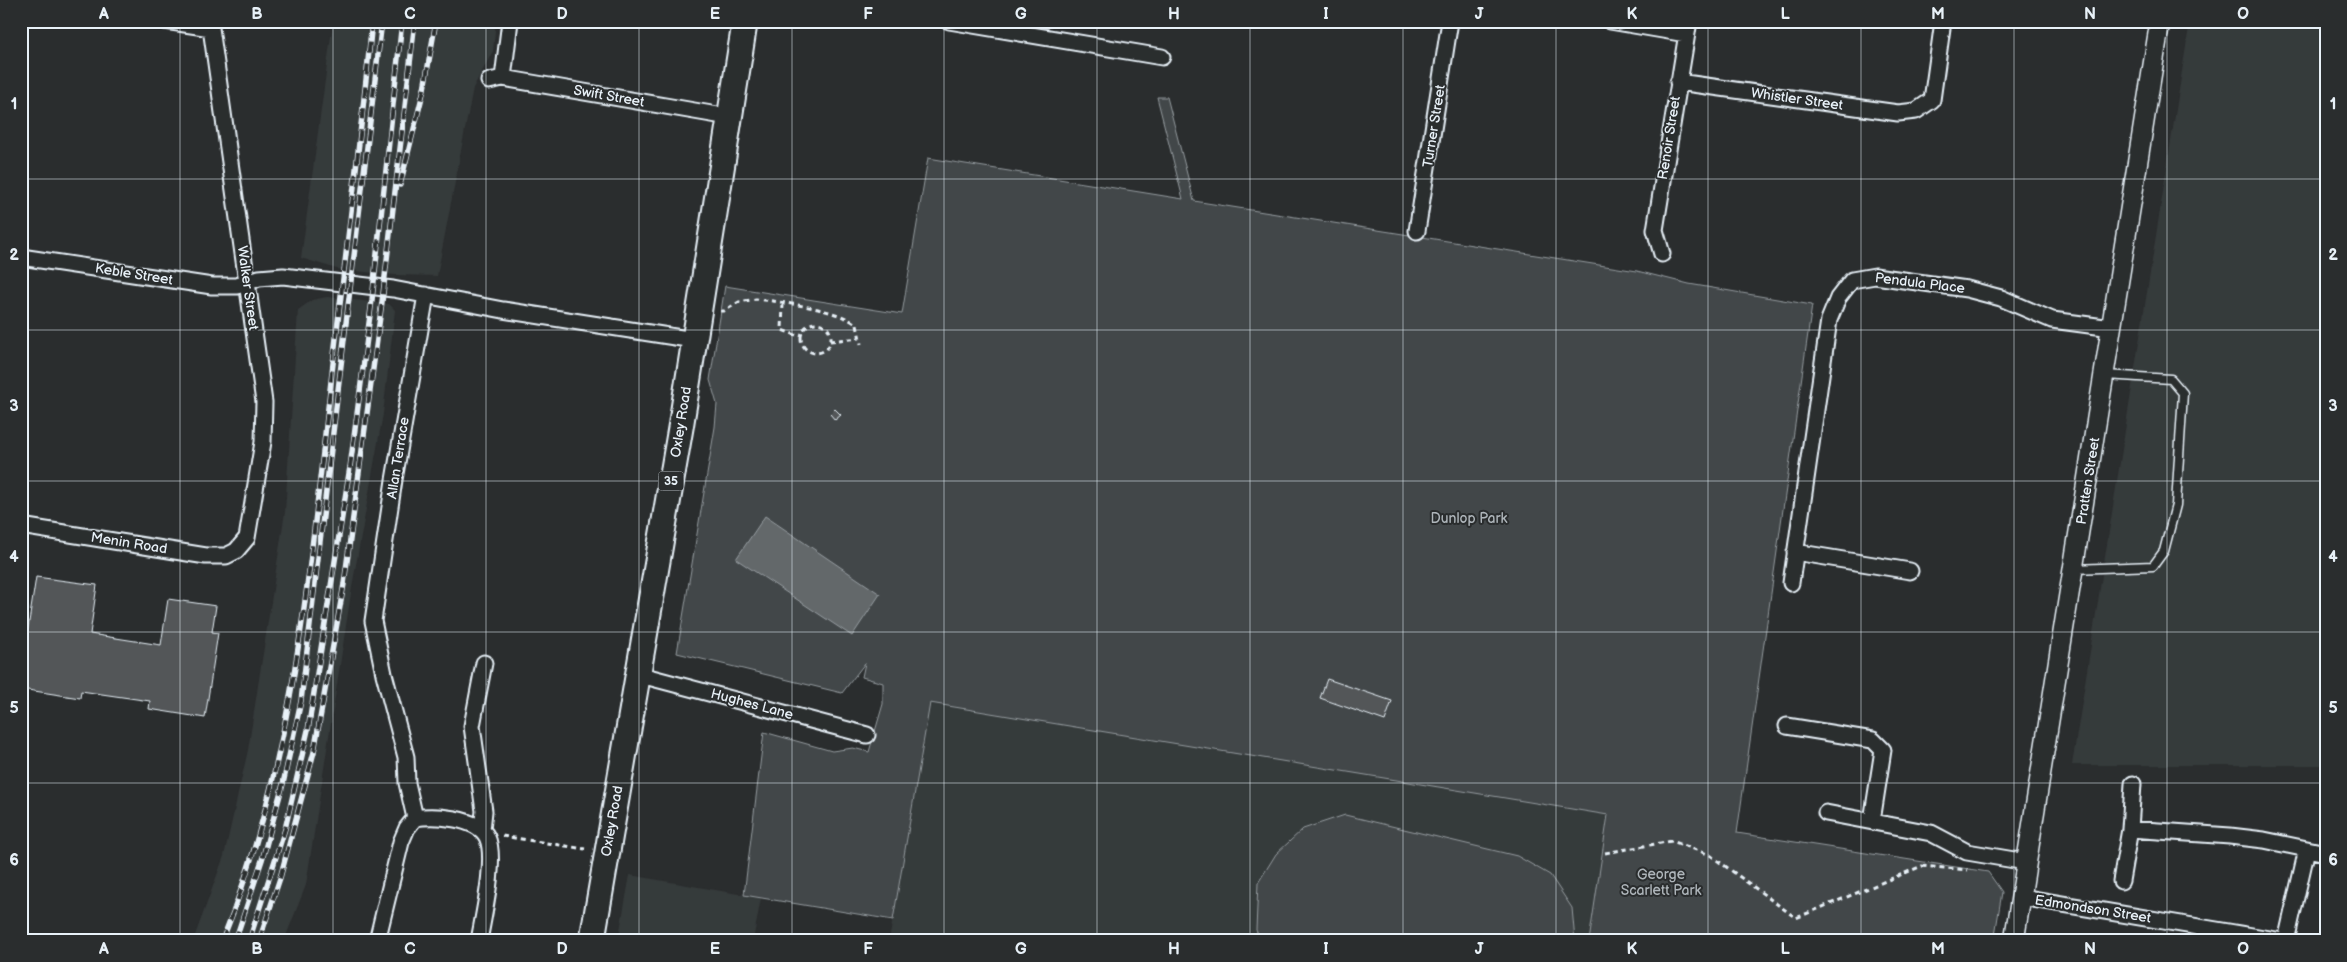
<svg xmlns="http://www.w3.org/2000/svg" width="2347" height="962" viewBox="0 0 2347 962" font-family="'Balsamiq Sans',sans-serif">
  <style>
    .built { fill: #363a3b }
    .green { fill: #424648; stroke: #959ca0 }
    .water { fill: #63686b; stroke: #989fa3 }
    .building { fill: #535759; stroke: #e8f1f8 }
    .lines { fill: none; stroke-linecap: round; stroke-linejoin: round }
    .service-casing { stroke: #e8f1f8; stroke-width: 11 }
    .minor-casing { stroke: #e8f1f8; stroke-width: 19 }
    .tertiary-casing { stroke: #e8f1f8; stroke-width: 22 }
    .primary-casing { stroke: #e8f1f8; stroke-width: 28 }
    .path { stroke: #e8f1f8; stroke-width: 3; stroke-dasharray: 5 4; stroke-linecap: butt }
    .service { stroke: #2a2d2e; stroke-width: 8 }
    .minor { stroke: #2a2d2e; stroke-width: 15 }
    .tertiary { stroke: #2a2d2e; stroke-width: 19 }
    .primary { stroke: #2a2d2e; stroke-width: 24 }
    .rail-casing { stroke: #e8f1f8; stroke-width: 5.5 }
    .rail { stroke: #2a2d2e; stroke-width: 4; stroke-dasharray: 11; stroke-linecap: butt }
    .grid { fill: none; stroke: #e8f1f8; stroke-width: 1; stroke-opacity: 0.55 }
    .labels { text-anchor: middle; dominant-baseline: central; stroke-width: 4; stroke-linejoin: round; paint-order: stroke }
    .shield { fill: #2a2d2e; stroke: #afb6bb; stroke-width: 1 }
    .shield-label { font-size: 12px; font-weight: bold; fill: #e8f1f8 }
    .street-label { font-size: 14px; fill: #e8f1f8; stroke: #2a2d2e }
    .park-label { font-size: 14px; fill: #aeb5ba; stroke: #2a2d2e }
    .neatline { fill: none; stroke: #e8f1f8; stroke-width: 2 }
    .grid-label { font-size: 16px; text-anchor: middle; font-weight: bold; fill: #e8f1f8 }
  </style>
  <rect width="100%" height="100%" fill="#2a2d2e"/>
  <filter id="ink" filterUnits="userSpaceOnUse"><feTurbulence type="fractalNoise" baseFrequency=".02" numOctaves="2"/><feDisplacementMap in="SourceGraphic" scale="10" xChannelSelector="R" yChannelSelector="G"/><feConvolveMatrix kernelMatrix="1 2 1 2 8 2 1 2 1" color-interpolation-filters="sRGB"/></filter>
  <g filter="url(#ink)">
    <path class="built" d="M333,21H496L493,51L473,88L437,276L395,275L337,269L301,258Z
      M2190,21H2326V765H2072Z
      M327,297L389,304L395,310L383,414L352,587L306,885L284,941H193L224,856L248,750L285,512L298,310L312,300Z
      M930,703L1608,815L1589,941H889Z
      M630,875L761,898L753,941H618Z"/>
    <path class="green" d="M1157,97H1167L1194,201L1637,271L1689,284L1812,305L1737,833L1988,872L2002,892L1994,941H1589L1608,815L930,703L893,920L744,895L764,732L832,751L853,748L869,752L883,704V683L862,677L865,663L842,693L677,653L715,427L717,404L710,380L725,286L902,314L928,158L1183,199Z
      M1345,815L1517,856L1550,875L1572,908L1575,941H1261L1256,930L1258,883L1276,854L1303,829Z"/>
    <path class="water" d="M765,516L880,594L852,636L736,559Z"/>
    <path class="building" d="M835,409L841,415L835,420L830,414Z
      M36,577L97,585L90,634L161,645L168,599L216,606L212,632L218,633L205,718L149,709L150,701L81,691L80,698L21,689V673Z
      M1327,679L1392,701L1385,721L1320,698Z"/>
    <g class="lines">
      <g class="service-casing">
        <path id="service" d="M2074,569L2153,566L2164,551L2176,505L2183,393L2171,379L2105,375"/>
      </g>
      <g class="minor-casing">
        <path id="minor" d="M165,21L211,28
          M949,21L1162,57
          M1610,21L1686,34
          M503,78L510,21
          M489,81L503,78L729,117
          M1678,82L1898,113L1916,111L1932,100L1943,21
          M1417,231L1450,21
          M1662,254L1655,230L1689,21
          M21,257L212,286H237L259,278L283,276L393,289L503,310L694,340
          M21,526L206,556H226L236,551L247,538L263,442L264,402L211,28L212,21
          M1795,552L1910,571
          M1791,583L1829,320L1838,298L1852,280L1875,276L1967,289L2001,298L2052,320L2112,328
          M637,674L867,735
          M1787,726L1873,740L1883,750L1872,821
          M1826,813L1931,833L1967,852L2026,862
          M415,818L407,783L406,757L384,674L373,621L394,480L426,295
          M2130,829L2230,836L2264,840L2326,853
          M482,830L484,811L472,726L484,663
          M2121,881L2130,829L2133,784
          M2021,897L2282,941
          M377,941L401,842L407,828L415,818C433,815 477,817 487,837C497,858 483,917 479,941
          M2286,941L2307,849"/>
      </g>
      <g class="tertiary-casing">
        <path id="tertiary" d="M2014,941L2160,21"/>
      </g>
      <g class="primary-casing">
        <path id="primary" d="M592,941L681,425L745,21"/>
      </g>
      <path class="path" d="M783,304L782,330L801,337
        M720,311H724L739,302L756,299C781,302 839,309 857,325L861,344
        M801 338a15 15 0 1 1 30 0a15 15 0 1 1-30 0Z
        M830,341L860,338
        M502,836L585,849
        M1605,853L1672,841L1710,855L1796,918L1922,866L1968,870"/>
      <use href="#service" class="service"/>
      <use href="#minor" class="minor"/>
      <use href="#tertiary" class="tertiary"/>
      <use href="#primary" class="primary"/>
      <g class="rail-casing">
        <path id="rail" d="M400,185L424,89L436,21
          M222,941C292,769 308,582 329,399C343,273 360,147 372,21
          M235,941L262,860L283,784L301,701L382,21
          M249,941L285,829L308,730L350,467L372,300L402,21
          M259,941L280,878L314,752L344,584L382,302L415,21"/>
      </g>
      <use href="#rail" class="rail"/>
    </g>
  </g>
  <path class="grid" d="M180,21V941M333,21V941M486,21V941M639,21V941M792,21V941M944,21V941M1097,21V941M1250,21V941M1403,21V941M1556,21V941M1708,21V941M1861,21V941M2014,21V941M2167,21V941M21,179H2326M21,330H2326M21,481H2326M21,632H2326M21,783H2326"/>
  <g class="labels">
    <rect class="shield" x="658.5" y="471.5" width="25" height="19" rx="4"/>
    <g class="shield-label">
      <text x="671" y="481">35</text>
    </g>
    <g class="street-label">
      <text transform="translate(609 96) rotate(10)">Swift Street</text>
      <text transform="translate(1797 99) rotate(8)">Whistler Street</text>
      <text transform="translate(1434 126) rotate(-81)">Turner Street</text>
      <text transform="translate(1669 138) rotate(-81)">Renoir Street</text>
      <text transform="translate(134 274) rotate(9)">Keble Street</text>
      <text transform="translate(1920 283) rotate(7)">Pendula Place</text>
      <text transform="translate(248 288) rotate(82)">Walker Street</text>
      <text transform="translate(681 422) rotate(-81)">Oxley Road</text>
      <text transform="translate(398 458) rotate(-81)">Allan Terrace</text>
      <text transform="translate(2088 481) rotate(-81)">Pratten Street</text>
      <text transform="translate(129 543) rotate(9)">Menin Road</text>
      <text transform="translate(752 704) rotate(15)">Hughes Lane</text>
      <text transform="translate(612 821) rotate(-80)">Oxley Road</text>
      <text transform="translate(2093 909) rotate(9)">Edmondson Street</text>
    </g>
    <g class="park-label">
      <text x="1469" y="518">Dunlop Park</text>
      <text x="1661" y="874">George<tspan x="1661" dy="16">Scarlett Park</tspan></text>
    </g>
  </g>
  <rect width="2347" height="962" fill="none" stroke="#2a2d2e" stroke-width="55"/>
  <rect x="28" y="28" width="2292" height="906" class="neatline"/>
  <g class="grid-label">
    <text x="104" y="19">A</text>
    <text x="257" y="19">B</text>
    <text x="410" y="19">C</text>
    <text x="562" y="19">D</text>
    <text x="715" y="19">E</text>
    <text x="868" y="19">F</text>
    <text x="1021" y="19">G</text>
    <text x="1174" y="19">H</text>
    <text x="1326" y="19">I</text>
    <text x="1479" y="19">J</text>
    <text x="1632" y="19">K</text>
    <text x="1785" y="19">L</text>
    <text x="1938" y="19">M</text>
    <text x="2090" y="19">N</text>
    <text x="2243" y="19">O</text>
    <text x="14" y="109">1</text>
    <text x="2333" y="109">1</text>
    <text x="14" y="260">2</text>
    <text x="2333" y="260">2</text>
    <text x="14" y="411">3</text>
    <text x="2333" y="411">3</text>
    <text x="14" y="562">4</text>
    <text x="2333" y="562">4</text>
    <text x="14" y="713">5</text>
    <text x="2333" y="713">5</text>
    <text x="14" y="865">6</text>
    <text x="2333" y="865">6</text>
    <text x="104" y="954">A</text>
    <text x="257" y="954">B</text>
    <text x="410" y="954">C</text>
    <text x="562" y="954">D</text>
    <text x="715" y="954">E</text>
    <text x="868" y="954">F</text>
    <text x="1021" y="954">G</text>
    <text x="1174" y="954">H</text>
    <text x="1326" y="954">I</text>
    <text x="1479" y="954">J</text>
    <text x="1632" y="954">K</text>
    <text x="1785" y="954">L</text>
    <text x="1938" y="954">M</text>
    <text x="2090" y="954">N</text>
    <text x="2243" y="954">O</text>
  </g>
</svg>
